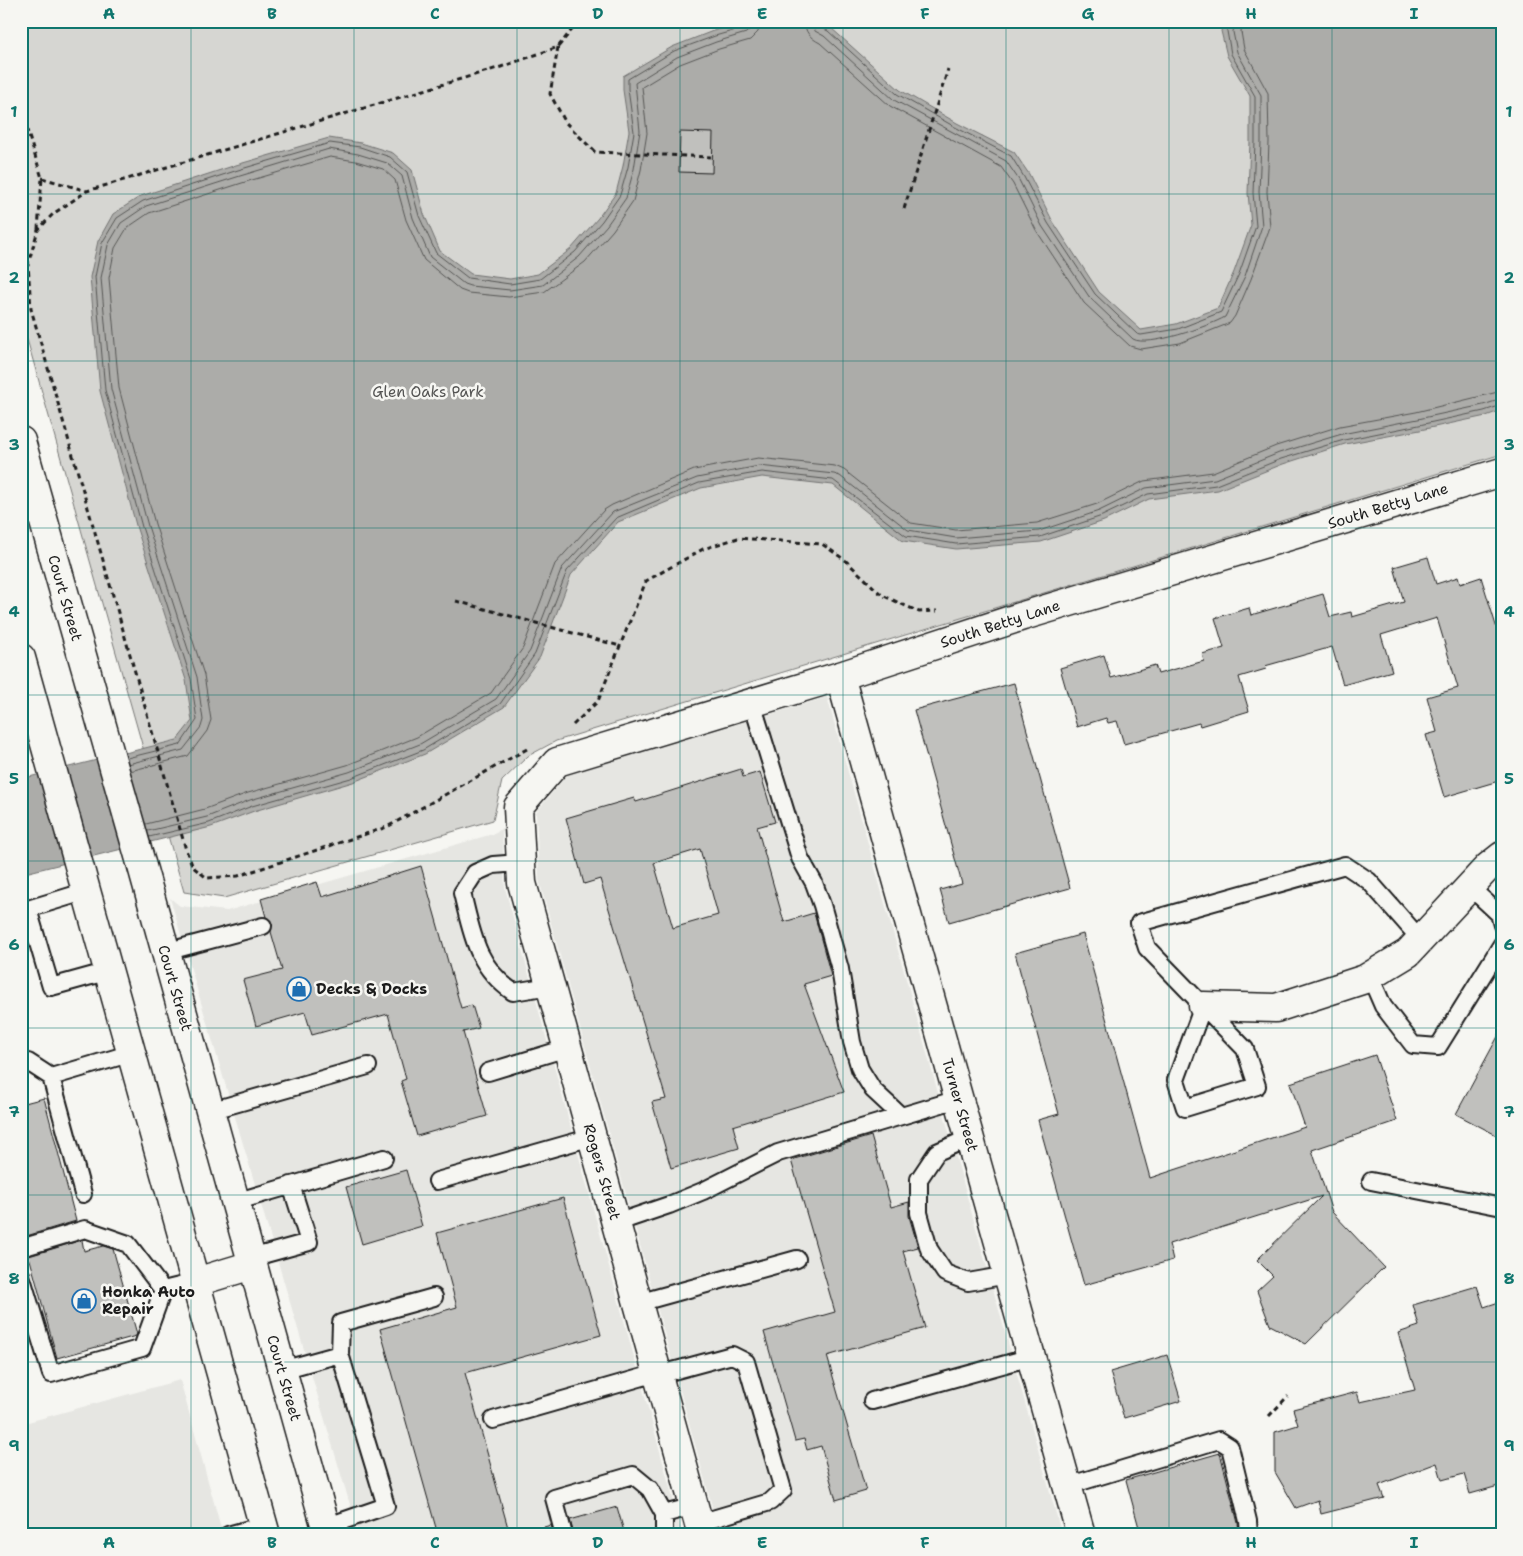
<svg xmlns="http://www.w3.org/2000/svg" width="1523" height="1556" viewBox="0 0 1523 1556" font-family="'Shantell Sans',sans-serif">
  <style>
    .built { fill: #e6e6e2 }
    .green { fill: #d6d6d2; stroke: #797977 }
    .water { fill: #acaca9; stroke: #727271 }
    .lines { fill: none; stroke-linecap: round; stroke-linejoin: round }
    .shore { stroke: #565654; stroke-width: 1 }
    .building { fill: #c0c0bd; stroke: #1c1c1c; fill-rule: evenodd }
    .lane-casing { stroke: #1c1c1c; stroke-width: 20 }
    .street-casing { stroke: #1c1c1c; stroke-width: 31 }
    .primary-casing { stroke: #1c1c1c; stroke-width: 31 }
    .path { stroke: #1c1c1c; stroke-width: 3; stroke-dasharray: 5 4; stroke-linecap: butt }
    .lane { stroke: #f6f6f2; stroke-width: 16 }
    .street { stroke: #f6f6f2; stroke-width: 28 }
    .primary { stroke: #f6f6f2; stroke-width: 28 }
    .grid { fill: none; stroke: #0f766e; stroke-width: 1; stroke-opacity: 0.55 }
    .labels { text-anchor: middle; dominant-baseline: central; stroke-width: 5; stroke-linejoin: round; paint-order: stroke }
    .park-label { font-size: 15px; fill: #545453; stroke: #f6f6f2 }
    .street-label { font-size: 15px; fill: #1c1c1c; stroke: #f6f6f2 }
    .poi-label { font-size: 15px; font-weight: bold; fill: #1c1c1c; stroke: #f6f6f2; text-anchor: start }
    .neatline { fill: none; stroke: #0f766e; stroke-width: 2 }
    .grid-label { font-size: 16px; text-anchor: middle; font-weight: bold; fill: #0f766e }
  </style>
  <rect width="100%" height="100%" fill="#f6f6f2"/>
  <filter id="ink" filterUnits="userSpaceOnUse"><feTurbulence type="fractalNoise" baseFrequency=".02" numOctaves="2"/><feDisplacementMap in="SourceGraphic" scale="10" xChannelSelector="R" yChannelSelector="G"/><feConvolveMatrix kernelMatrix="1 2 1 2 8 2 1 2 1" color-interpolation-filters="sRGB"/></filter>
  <g filter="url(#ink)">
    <path class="built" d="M827,697L1062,1535H720L539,880L536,812L567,775Z
      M502,828L505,888L683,1535H359L170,898L180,906L227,911L496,833Z
      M180,1380L223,1535H21V1424Z"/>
    <path class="green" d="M21,21H1502V454L556,741L528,756L502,781L493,820L224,898L184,892L21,318Z"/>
    <path class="water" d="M750,21H819L830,27L900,90L957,123L1014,152L1029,174L1052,220L1099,292L1141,330L1176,324L1218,308L1234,272L1251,225L1248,193L1250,142V96L1227,56L1221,31L1224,21H1502V410L1486,416L1420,430L1345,444L1283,464L1218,490L1149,499L1104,521L1041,542L956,549L903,541L833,485L762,477L701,488L618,522L571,575L540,657L504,707L425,754L353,782L254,811L211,827L21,874V779L177,740L192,721L186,680L137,529L100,391L90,277L98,241L113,214L141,196L236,165L329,138L361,143L393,153L412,170L424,214L440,251L471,274L510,279L538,274L571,249L598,218L616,193L623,166L629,131L623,90V76L672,47L713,31Z"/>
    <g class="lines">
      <path class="shore" d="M804,21C805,32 810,38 820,43L890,106L1001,167L1013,184L1036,230L1084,303L1130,346L1141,349L1180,343L1230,323L1235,316L1251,279L1270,227L1267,192L1269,142L1268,93L1244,49L1241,32L1242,21
        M812,21L815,31L824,36L894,100L1006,161L1019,180L1042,226L1090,298L1133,339C1148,348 1209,326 1225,317L1245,276L1262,226L1259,192L1261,142V95L1237,52L1233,32L1235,21
        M818,21L820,27L828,31L897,94L955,127L1011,156L1024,177L1048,223L1095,294L1137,334L1141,335L1178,329L1221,312L1239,274L1256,226L1253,193L1255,142V96L1231,54L1227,31L1229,21
        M127,758L180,745L197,720L191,679L142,527L105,390L95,277L102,243L117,218L143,201L238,170L330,143L360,147L390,157L407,172L419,216L436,253L468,278L510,284L540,279L575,252L602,221L620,195L628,167L634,132L628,89V79L674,51L715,36L743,28L746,25V21
        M128,764L183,750L201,727L203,720L197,677L148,526L111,389L101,278L108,245L121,223L146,206L240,176L329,149L358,154L387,163L402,176L413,218L430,257L464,284L470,286L510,290L543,285L579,257L607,225L626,198L634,169L640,131L635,83L677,57L716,42L746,33L751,28L753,21
        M130,771L188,756L207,731L211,720L204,675L155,524L119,388L109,278L115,248L127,228L149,213L242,183L330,157L356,161L383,169L395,180L406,220L424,260L460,290L468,293L509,297L544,292L585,262L613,230L633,201L641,170L647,133L642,87L680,64L719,49L750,40L758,32L760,21
        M146,824L205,809L248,793L347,765L417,737L491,693L523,648L555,564L604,510L612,505L694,470L758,458L835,466L844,470L911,523L956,530L1037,523L1097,504L1144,481L1213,472L1276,446L1340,426L1416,412L1502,391
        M148,831L207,817L250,800L349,772L420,744L496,699L530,651L562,568L613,512L697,478L759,466L834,474L840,476L908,530L956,538L1039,531L1099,511L1146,488L1215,479L1279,453L1342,434L1418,419L1483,405L1502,399
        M149,837L209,823L252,806L351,778L423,750L500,704L535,654L567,571L616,518L699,483L762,472L833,480L906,536L956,544L1040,537L1102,516L1148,494L1216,485L1281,459L1344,440L1419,425L1484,411L1502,405"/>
    </g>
    <path class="building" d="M680,132L713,133L712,173L679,172Z
      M1428,557L1436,584L1458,577L1460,584L1481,577L1502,645V780L1444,797L1426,735L1437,732L1427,697L1458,688L1437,618L1381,635L1392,671L1343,685L1332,647L1265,666L1266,669L1239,677L1249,711L1200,726L1199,723L1124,744L1117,721L1108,723L1106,718L1077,727L1060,668L1104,655L1111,678L1155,665L1158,674L1204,661L1202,654L1224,648L1215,618L1249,608L1251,615L1323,594L1330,617L1351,612L1352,617L1404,602L1394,567Z
      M1014,683L1070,888L949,922L940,890L962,884L914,710Z
      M741,769L743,777L760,772L775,822L757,827L784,922L814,913L831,976L804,984L844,1092L733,1126L739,1148L671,1168L652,1102L666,1099L600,879L584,884L566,818L634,798L636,802ZM700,849L718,915L673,928L654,863Z
      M421,866L461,1008L472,1005L479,1028L463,1032L487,1116L417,1136L401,1081L406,1079L388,1014L312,1035L305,1012L256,1026L243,980L282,970L271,932L272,923L266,917L261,899L317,882L322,897Z
      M1083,934L1150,1178L1305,1127L1290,1083L1375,1055L1397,1121L1312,1150L1332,1212L1384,1267L1306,1344L1270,1325L1257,1291L1273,1276L1257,1260L1322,1196L1169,1244L1173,1260L1084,1285L1038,1120L1059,1114L1015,953Z
      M1502,1029V1138L1456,1114Z
      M44,1098L76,1221L23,1237L21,1229V1104Z
      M871,1136L891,1207L909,1202V1216L918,1247L903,1251L925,1328L827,1356L866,1491L836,1500L821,1446L807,1450L804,1439L795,1441L764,1332L835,1312L791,1160Z
      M406,1170L422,1226L362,1244L346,1187Z
      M563,1198L601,1335L465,1373L510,1535H438L380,1329L457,1307L437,1233Z
      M82,1240L84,1251L103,1246L113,1249L137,1334L136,1336L57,1358L29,1256Z
      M1477,1286L1484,1307L1502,1301V1485L1470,1494L1464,1474L1442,1480L1437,1463L1379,1485L1384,1498L1321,1514L1318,1500L1296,1508L1275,1472V1432L1298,1425L1293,1409L1357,1392L1360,1402L1415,1390L1398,1333L1419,1326L1413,1305Z
      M1167,1355L1181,1401L1124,1418L1110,1372Z
      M1220,1453L1238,1523L1239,1532L1229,1535H1141L1126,1480Z
      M617,1507L625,1535H574L570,1520Z
      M551,1525L554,1535H545L544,1527Z"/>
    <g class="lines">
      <g class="lane-casing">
        <path id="lane" d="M752,703L800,858L814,883L822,905L840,969L852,1042L860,1069L873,1090L901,1116
          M520,863L493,865L475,873L462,893C472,933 476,966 513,992L550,986
          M1470,887L1499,914L1502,925
          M87,891L28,909L51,987L109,971
          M165,952L263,926
          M1370,976L1383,1006L1413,1045L1438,1047L1502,944
          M1203,1006L1176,1080L1185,1108L1257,1086L1245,1049L1147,948L1139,923L1345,865L1369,881L1421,940
          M21,1064L28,1062L51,1077
          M488,1072L567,1048
          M210,1111L368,1066
          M969,1138L937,1152L919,1179V1213L929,1249L945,1273L968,1282L1008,1275
          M437,1181L592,1137
          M1371,1181L1502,1207
          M83,1194L51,1077L132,1053
          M235,1202L384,1158
          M616,1223L669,1205L703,1191L778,1153L958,1099
          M21,1248L85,1229L128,1244L163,1290
          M251,1258L309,1242L291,1185
          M21,1275L51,1374L142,1348L163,1290
          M163,1290L196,1282
          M638,1303L797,1259
          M340,1354L341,1323L434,1297
          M282,1370L340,1354L386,1506L325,1527
          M658,1375L732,1355L746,1362L783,1490L770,1502L699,1523
          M872,1401L1031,1357
          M493,1420L657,1373
          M1067,1486L1219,1440L1230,1447L1248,1521L1249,1535
          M664,1514V1535
          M228,1535L264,1525
          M564,1535L554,1498L633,1475L650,1489L664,1514L694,1506"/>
      </g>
      <g class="street-casing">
        <path id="street" d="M840,676L1081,1535
          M1203,1006L1276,1008L1365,979L1408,953L1488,867L1502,856
          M196,1282L252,1265
          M702,1535L522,883L518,807L557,762L840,676L1023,616L1502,472"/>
      </g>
      <g class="primary-casing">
        <path id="primary" d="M21,441L143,870L328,1535
          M21,658L266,1535"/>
      </g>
      <path class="path" d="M558,47L550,94L566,123L595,152L711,157
        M21,111L42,178L38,229
        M42,178L87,191
        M904,209L948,69
        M456,601L620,646
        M573,725L598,701L646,581L703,549L738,538L822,544L845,560L882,595L919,612L937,611
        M527,749L387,827L238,876L207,878L193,867L186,850L31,309L28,264L38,230L53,214L87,191L501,67L558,47L579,21
        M1269,1416L1288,1396"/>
      <use href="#lane" class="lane"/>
      <use href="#street" class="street"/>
      <use href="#primary" class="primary"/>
    </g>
  </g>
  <path class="grid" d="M191,21V1535M354,21V1535M517,21V1535M680,21V1535M843,21V1535M1006,21V1535M1169,21V1535M1332,21V1535M21,194H1502M21,361H1502M21,528H1502M21,695H1502M21,861H1502M21,1028H1502M21,1195H1502M21,1362H1502"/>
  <defs>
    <g id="shop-ring" transform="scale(1.25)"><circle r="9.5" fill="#f6f6f2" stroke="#1f6fb2" stroke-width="1.5"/><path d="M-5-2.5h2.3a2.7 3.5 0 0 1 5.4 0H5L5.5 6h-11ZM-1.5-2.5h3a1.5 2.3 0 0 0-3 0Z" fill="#1f6fb2"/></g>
  </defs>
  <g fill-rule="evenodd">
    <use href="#shop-ring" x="299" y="989"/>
    <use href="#shop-ring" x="84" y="1301"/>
  </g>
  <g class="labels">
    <g class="park-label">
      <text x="428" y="392">Glen Oaks Park</text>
    </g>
    <g class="street-label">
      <text transform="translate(1388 506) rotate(-17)">South Betty Lane</text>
      <text transform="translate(65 598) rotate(74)">Court Street</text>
      <text transform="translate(1000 624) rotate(-18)">South Betty Lane</text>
      <text transform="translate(175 988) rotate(74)">Court Street</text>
      <text transform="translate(960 1105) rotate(74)">Turner Street</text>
      <text transform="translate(602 1172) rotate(74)">Rogers Street</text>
      <text transform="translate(284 1378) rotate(74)">Court Street</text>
    </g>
    <g class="poi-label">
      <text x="316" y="989">Decks &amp; Docks</text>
      <text x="102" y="1292">Honka Auto<tspan x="102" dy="17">Repair</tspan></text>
    </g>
  </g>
  <rect width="1523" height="1556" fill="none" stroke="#f6f6f2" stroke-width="55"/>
  <rect x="28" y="28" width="1468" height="1500" class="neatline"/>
  <g class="grid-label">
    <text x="109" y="19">A</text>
    <text x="272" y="19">B</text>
    <text x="435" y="19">C</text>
    <text x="598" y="19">D</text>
    <text x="762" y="19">E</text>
    <text x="925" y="19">F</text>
    <text x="1088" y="19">G</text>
    <text x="1251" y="19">H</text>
    <text x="1414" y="19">I</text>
    <text x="14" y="117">1</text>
    <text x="1509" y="117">1</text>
    <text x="14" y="283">2</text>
    <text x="1509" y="283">2</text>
    <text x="14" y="450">3</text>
    <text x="1509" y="450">3</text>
    <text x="14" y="617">4</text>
    <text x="1509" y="617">4</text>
    <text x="14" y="784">5</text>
    <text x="1509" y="784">5</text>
    <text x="14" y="950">6</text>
    <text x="1509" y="950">6</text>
    <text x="14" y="1117">7</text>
    <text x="1509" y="1117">7</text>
    <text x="14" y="1284">8</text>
    <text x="1509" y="1284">8</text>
    <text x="14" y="1451">9</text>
    <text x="1509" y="1451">9</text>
    <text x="109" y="1548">A</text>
    <text x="272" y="1548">B</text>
    <text x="435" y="1548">C</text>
    <text x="598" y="1548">D</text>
    <text x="762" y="1548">E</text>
    <text x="925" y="1548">F</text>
    <text x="1088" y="1548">G</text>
    <text x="1251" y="1548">H</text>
    <text x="1414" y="1548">I</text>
  </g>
</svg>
